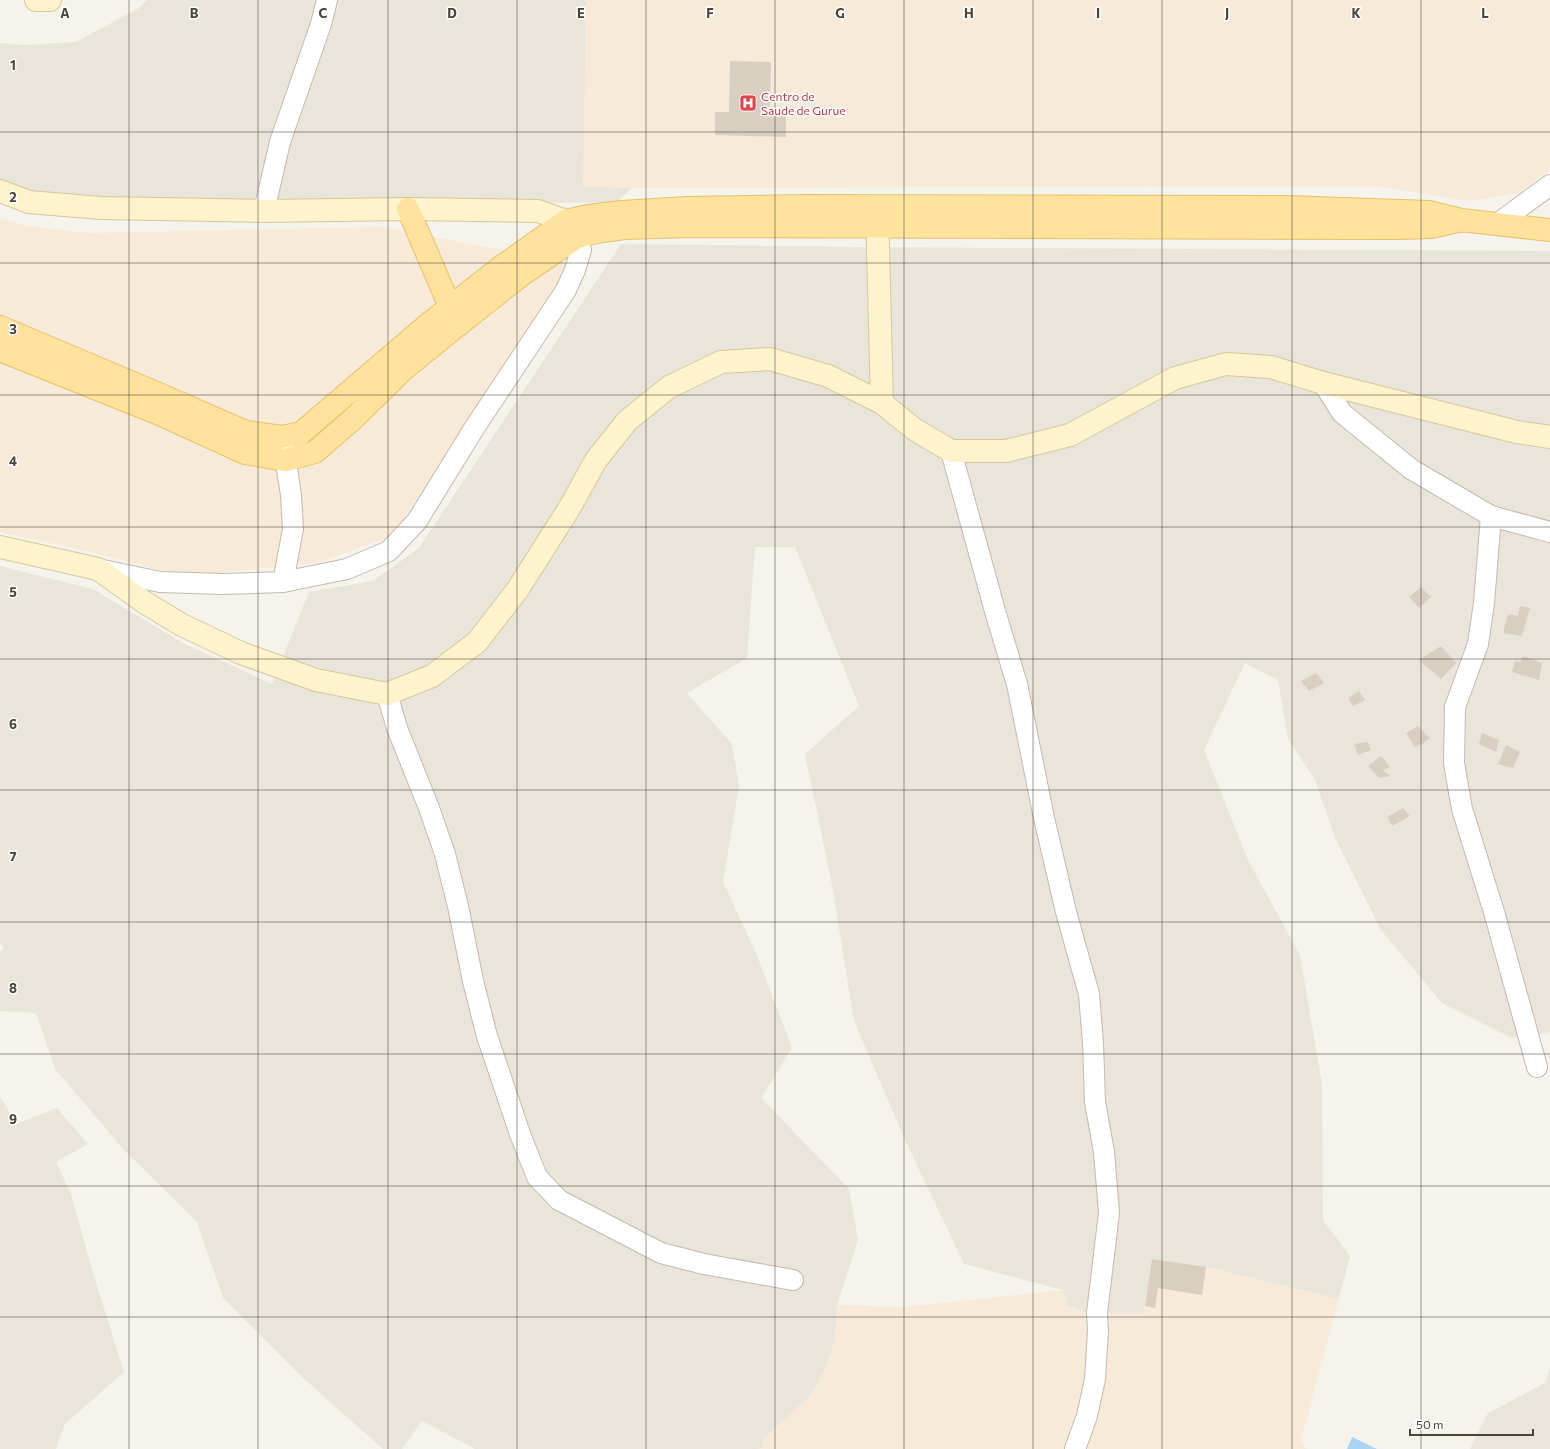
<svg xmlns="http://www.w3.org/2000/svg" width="1550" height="1449" viewBox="0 0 1550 1449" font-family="Commissioner,sans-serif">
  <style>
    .residential { fill: #eae5da }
    .commercial { fill: #f7ead8 }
    .water { fill: #a9d4f2 }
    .building { fill: #d8cfc1 }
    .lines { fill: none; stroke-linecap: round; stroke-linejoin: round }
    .street-casing { stroke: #c2bbae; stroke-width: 22 }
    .secondary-casing { stroke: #d6c79b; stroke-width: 24 }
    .primary-casing { stroke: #e6c16a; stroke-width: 24 }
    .street { stroke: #fff; stroke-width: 20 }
    .secondary { stroke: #fff3cd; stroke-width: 22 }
    .primary { stroke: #ffe39c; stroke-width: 22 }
    .grid { fill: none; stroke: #4b4439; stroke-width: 1; stroke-opacity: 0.55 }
    .labels { text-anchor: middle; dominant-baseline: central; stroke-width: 3; stroke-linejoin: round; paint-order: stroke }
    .health-label { font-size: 12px; fill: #be3a42; stroke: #fff; text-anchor: start }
    .grid-label { font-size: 13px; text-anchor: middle; font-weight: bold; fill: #4b4439; stroke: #fff; stroke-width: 3; stroke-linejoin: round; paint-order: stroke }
  </style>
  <rect width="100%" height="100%" fill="#f6f3ec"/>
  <path class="residential" d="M147,0H586L584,186L632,188L617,202L221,207L0,193V43L25,45L76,42L139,8Z
    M621,244L858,247L1550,251V1032L1511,1038L1442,1003L1381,930L1335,838L1315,780L1288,739L1278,680L1245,663L1204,750L1248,860L1300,955L1322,1084L1323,1220L1350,1256L1339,1299L1206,1267L1145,1306L1144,1313H1087L1067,1305L1063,1290L964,1264L905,1140L854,1021L832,885L805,754L859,706L795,547H755L747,658L687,693L732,744L739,786L723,882L756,953L792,1048L761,1098L849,1189L858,1240L837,1305L836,1330L832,1352L823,1373L811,1395L762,1440L765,1446L759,1449H475L422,1421L402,1449H383L302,1377L223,1298L197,1222L124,1150L55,1069L36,1013L0,1011V952L4,948L0,942V566L93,589L181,642L272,684L309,592L373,581L419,548Z
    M0,1096L16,1124L57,1108L88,1144L56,1162L71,1194L93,1273L124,1372L65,1424L56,1449H0Z
    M1550,1368V1449H1470L1488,1413L1545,1383Z"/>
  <path class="commercial" d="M586,0H1550V170L1519,193L1470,201L1375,186L632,188L583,186Z
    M0,218L27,226L89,233L382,227L571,263L394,535L318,563L182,576L100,554L0,532Z
    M1152,1259L1206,1267L1339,1299L1301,1440L1307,1449H759L765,1446L762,1440L811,1395L823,1373L832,1352L836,1330L837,1305L905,1307L1063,1290L1067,1305L1087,1313H1143Z"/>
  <path class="water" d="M1352,1437L1377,1449H1347Z"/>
  <path class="building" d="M730,61L771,62L770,113L786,114V137L715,135V112H729Z
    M1421,587L1431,597L1419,608L1409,597Z
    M1520,606L1530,608L1522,636L1503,633L1508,614L1518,616Z
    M1441,646L1456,663L1441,679L1419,660Z
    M1523,656L1542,663L1539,680L1512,672L1515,661L1520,662Z
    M1316,673L1324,683L1309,691L1301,681Z
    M1359,691L1365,700L1353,706L1348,698Z
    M1418,726L1430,738L1422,744L1415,747L1406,733Z
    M1482,733L1499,740L1496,752L1479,744Z
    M1368,742L1371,750L1358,755L1354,744Z
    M1506,745L1520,752L1513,768L1498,764Z
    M1381,756L1390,767L1383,770L1390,776L1379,778L1368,766Z
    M1403,808L1410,816L1392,826L1387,817Z
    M1152,1259L1206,1267L1202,1295L1158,1288L1155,1308L1145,1306Z"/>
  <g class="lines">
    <g class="street-casing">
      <path id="street" d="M264,211L280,142L321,24L327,0
        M1497,224L1550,185
        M1323,383L1342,413L1411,469L1491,516L1550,532
        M283,443L291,495L293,529L283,582
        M951,451L995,611L1017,684L1044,818L1066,912L1089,994L1093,1043L1095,1102L1104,1152L1109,1213L1097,1313L1098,1330L1095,1379L1087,1416L1075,1449
        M1491,516L1484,603L1478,644L1455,707L1454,763L1462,809L1494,912L1537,1067
        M98,569L160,582L223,584L283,582L347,569L389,551L417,521L475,427L566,290L575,270L581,250L577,237
        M387,694L397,728L429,808L445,854L458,906L473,981L487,1036L520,1134L537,1177L559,1200L661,1253L704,1264L793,1280"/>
    </g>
    <g class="secondary-casing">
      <path id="secondary" d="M36,0H50
        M0,191L29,202L101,208L264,211L408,209L538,211L566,221L575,234
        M877,208L882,403
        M0,547L98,569L144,602L182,625L241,653L316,680L387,694L432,676L477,642L518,589L570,507L596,460L627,421L669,387L721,362L770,359L828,376L882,403L914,429L951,451H1006L1070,435L1175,378L1226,364L1271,367L1323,383L1517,432L1550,437"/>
    </g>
    <g class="primary-casing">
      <path id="primary" d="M408,209L450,307
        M0,327L168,398L246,432L282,437L301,433L426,326L501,267L566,221L588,216L622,212L687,208L806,206L1285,207L1429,212L1461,220L1550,230
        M0,350L162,415L245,453L285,460L315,452L353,419L404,369L452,330L520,276L577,237L596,232L624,228L690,226L1397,228L1431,227L1458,221"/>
    </g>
    <use href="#street" class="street"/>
    <use href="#secondary" class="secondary"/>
    <use href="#primary" class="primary"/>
  </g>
  <path class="grid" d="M129,0V1449M258,0V1449M388,0V1449M517,0V1449M646,0V1449M775,0V1449M904,0V1449M1033,0V1449M1162,0V1449M1292,0V1449M1421,0V1449M0,132H1550M0,263H1550M0,395H1550M0,527H1550M0,659H1550M0,790H1550M0,922H1550M0,1054H1550M0,1186H1550M0,1317H1550"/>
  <defs>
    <g id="hospital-square" transform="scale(0.9)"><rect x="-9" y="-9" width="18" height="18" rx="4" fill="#e0444e" stroke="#fff"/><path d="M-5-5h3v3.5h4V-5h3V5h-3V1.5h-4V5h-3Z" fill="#fff"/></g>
  </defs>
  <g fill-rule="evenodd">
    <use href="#hospital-square" x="748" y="103"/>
  </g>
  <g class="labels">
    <g class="health-label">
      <text x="761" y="96">Centro de<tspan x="761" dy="14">Saude de Gurue</tspan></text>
    </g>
  </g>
  <g class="grid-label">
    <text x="65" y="18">A</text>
    <text x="194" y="18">B</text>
    <text x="323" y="18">C</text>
    <text x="452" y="18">D</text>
    <text x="581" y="18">E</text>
    <text x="710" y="18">F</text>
    <text x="840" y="18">G</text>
    <text x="969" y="18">H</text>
    <text x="1098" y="18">I</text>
    <text x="1227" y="18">J</text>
    <text x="1356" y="18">K</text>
    <text x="1485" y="18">L</text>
    <text x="13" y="70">1</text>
    <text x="13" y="202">2</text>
    <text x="13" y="334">3</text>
    <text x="13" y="466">4</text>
    <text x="13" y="597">5</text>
    <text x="13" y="729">6</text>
    <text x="13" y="861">7</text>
    <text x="13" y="993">8</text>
    <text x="13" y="1124">9</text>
  </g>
  <path d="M1410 1429v6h123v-6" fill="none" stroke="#4b4439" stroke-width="2"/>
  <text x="1416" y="1429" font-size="12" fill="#4b4439" stroke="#ffffff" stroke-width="3" paint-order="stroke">50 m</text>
</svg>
